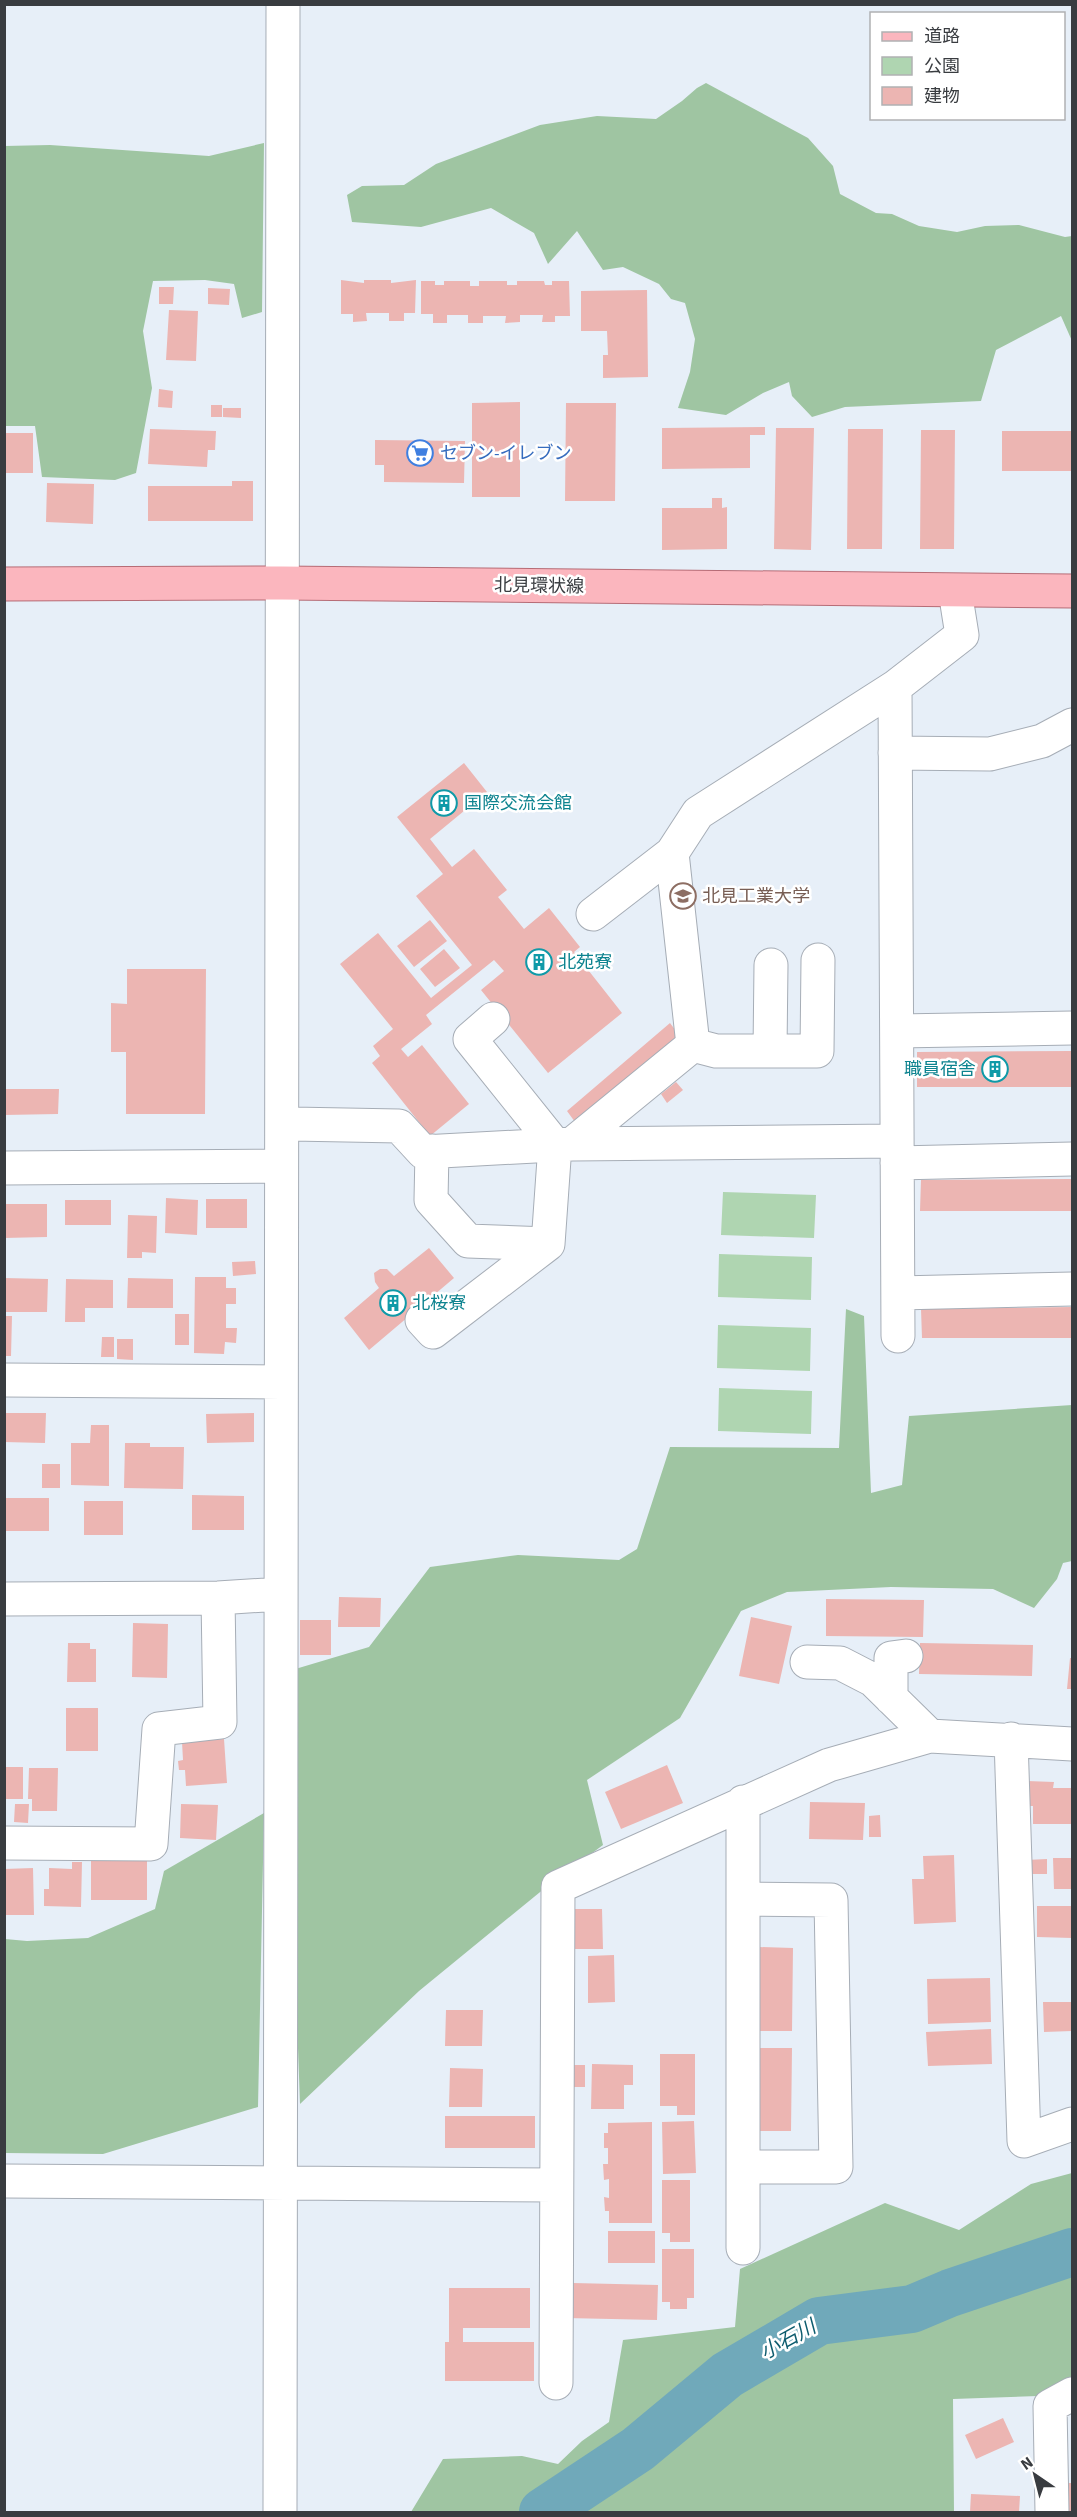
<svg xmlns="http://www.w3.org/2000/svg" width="1077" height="2517" viewBox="0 0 1077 2517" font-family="'Source Sans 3','Noto Sans JP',sans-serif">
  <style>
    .green { fill: #afd5b1 }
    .forest { fill: #9fc5a2 }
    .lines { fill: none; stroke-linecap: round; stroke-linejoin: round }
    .river { stroke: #70a9ba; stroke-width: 48 }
    .building { fill: #ecb5b2 }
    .minor-casing { stroke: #a6adb6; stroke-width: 35 }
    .major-casing { stroke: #b66c76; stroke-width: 35 }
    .minor { stroke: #fff; stroke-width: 33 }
    .major { stroke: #fbb6be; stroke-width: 33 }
    .labels { text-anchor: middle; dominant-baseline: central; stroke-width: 5; stroke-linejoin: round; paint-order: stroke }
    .shop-label { font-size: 18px; fill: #366cbe; stroke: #fff; text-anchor: start }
    .street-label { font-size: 18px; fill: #393c40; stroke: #fff }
    .culture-label { font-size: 18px; fill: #0d838f; stroke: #fff; text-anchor: start }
    .education-label { font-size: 18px; fill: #785e54; stroke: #fff; text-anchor: start }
    .water-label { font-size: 20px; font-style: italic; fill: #0d5c6e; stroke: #fff }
  </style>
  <rect width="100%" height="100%" fill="#e7eff8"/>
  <path class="green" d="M723,1192L816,1195L814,1238L721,1235Z
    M719,1254L812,1257L811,1300L718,1297Z
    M718,1325L811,1328L810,1371L717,1368Z
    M719,1388L812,1391L811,1434L718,1431Z"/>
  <path class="forest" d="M706,83L808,138L833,166L840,194L876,213L892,214L919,226L957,232L985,226L1019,225L1065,237L1072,236V341L1061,316L996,350L981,401L845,407L812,417L792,396L789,382L763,393L726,415L678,408L690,372L695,339L685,303L671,299L659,284L623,267L603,270L577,231L548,264L534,233L491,208L421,227L352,222L347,195L362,186L404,185L436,164L540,125L597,116L656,119L682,101L697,88Z
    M264,143L262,312L242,318L234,284L205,280L153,281L143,331L152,388L136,473L115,480L42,477L35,426H5V146L50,145L209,156Z
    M846,1309L864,1316L871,1493L902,1485L909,1416L1072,1405V1561L1063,1563L1057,1579L1034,1608L993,1589L891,1587L787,1592L741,1611L680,1718L587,1780L603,1845L545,1888L419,1991L300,2104L289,1797L292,1670L369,1647L430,1567L518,1555L619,1560L637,1549L670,1447L839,1448Z
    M264,1813L258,2107L103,2154L5,2153V1939L27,1941L88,1938L155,1909L164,1871Z
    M1072,2173V2378L1038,2396L953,2399L954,2512H411L443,2459L522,2456L558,2464L582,2441L609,2422L623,2340L735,2327L740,2269L885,2203L959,2230L1031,2184Z"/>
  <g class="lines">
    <path class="river" d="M543,2512L638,2449L727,2375L819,2321L912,2309L950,2293L1072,2252"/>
  </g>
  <path class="building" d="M341,280L364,283V280H391V283L416,280L415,313H404V321H389V313H366L367,321L353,322V314H341Z
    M421,281H435V285H444V281H470V286H479V281H507V285H517V281H544L545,285H552V281H569L570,316H555V322H542L543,315H520V322L505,323L506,316H483V323H468V315H447V323H433V314H421Z
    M159,287H174L173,304H159Z
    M208,288L230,289L229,305L208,304Z
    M647,290L648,377L603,378V355H608L607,331H581V291Z
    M169,310L198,311L196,361L166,360Z
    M159,389L173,391L172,408L158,407Z
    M520,402V497H472V403Z
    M566,403H616L615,501H565Z
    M211,405H222V417H211Z
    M223,408H241V418L223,417Z
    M765,427V435H750V468L662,469V428Z
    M776,428H814L811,550L774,549Z
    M150,429L216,431L215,450H208L207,467L148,464Z
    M848,429H883L882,549H847Z
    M921,430H955L954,549H920Z
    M1002,431H1072V471H1002Z
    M4,433H33V473H4Z
    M375,440L465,441L464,483L384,482V465H375Z
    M232,481H253V521H148V486H232Z
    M47,483L94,484L93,524L46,522Z
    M712,498H722V508L727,507V549L662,550V508H712Z
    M464,763L487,792L430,839L452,867L474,849L507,890L498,897L524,929L549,908L580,947L574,952L622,1013L548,1073L481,990L504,971L494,960L426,1015L432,1024L401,1049L408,1057L422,1045L469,1104L430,1136L372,1063L380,1056L373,1046L393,1029L340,964L378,933L431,998L472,965L416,896L443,874L397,817Z
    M430,920L447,941L414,967L397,946Z
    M444,949L460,968L435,987L420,969Z
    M127,969H206L205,1114H126V1052H111V1003L127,1004Z
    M670,1023L679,1035L575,1122L567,1111Z
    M1072,1051V1087H917V1052Z
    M676,1082L683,1090L667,1103L661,1094Z
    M4,1089H59L58,1114L4,1115Z
    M1072,1179V1211H920L921,1180Z
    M166,1198L198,1200L197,1235L165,1233Z
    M206,1199H247V1228H206Z
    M65,1200H111V1225H65Z
    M4,1204H47V1237L4,1238Z
    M128,1215L157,1216L156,1253L142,1252V1258H127Z
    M429,1248L454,1278L369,1350L344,1318L379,1288L375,1282L374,1273L380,1269H387L394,1276Z
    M255,1261L256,1274L233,1276L232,1262Z
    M195,1277H226V1288H236V1304H226V1328H237L236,1343L225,1342L224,1354L194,1353Z
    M4,1278L48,1279L47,1312H4Z
    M128,1278L173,1279V1308H127Z
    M66,1279L113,1280V1308H85V1322H65Z
    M1072,1307V1338H922L921,1309Z
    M175,1314H189V1345H175Z
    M4,1316H12L11,1356H4Z
    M102,1337H114V1357H101Z
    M117,1339H133V1360L117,1359Z
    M4,1413H46L45,1443L4,1442Z
    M254,1413V1442L207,1443L206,1414Z
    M91,1425H109V1486L71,1485V1443H90Z
    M125,1443H150V1447H184L183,1489L124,1488Z
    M42,1464H60V1488H42Z
    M192,1495L244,1496V1530H192Z
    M4,1498H49V1531H4Z
    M84,1501H123V1535H84Z
    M339,1597L381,1598L380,1627H338Z
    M826,1599L924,1600L923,1637L826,1636Z
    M751,1617L792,1626L779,1684L739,1676Z
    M300,1620H331V1655H300Z
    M133,1623L168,1624L167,1678L132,1677Z
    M68,1643H90V1649H96V1682H67Z
    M920,1643L1033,1645L1032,1676L919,1674Z
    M1070,1658H1072V1689H1067Z
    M66,1708H98V1751H66Z
    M224,1739L227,1783L186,1786L185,1770H179L178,1761L183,1760L182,1742Z
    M667,1765L683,1803L621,1829L605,1792Z
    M4,1767H23V1799H4Z
    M29,1768H58L57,1811H32V1799H28Z
    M1027,1781L1054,1782L1053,1788H1072V1824H1033V1806H1027Z
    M810,1802L865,1803L863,1840L809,1839Z
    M15,1804H29L28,1823L14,1822Z
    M181,1804L218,1805L216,1840L180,1838Z
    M880,1815L881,1837H869V1816Z
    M954,1855L956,1922L914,1924L912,1879H924L923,1856Z
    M1053,1858H1072V1889H1054Z
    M91,1859H147V1900H91Z
    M1047,1859V1874H1026V1860Z
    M72,1862H82L81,1907L44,1906V1889H49V1868L72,1869Z
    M33,1868L34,1915H4V1869Z
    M1037,1906H1072V1938L1037,1937Z
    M570,1909H602L603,1949H570Z
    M759,1947L793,1948L792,2031H758Z
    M614,1955L615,2002L588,2003V1956Z
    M990,1978L991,2022L928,2024L927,1979Z
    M1043,2002H1072V2031L1044,2032Z
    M446,2010H483L482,2046H445Z
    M991,2029L992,2064L928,2066L926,2032Z
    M757,2048H792L791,2131H756Z
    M660,2054H695V2115H677V2106H660Z
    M592,2064L633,2065V2085H624V2109H591Z
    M571,2065H585V2087H571Z
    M450,2068L483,2069L482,2107H449Z
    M445,2116H535V2148H445Z
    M694,2121L696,2173L663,2174L662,2122Z
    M652,2122V2223H609V2211H605L604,2197L609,2198V2179L604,2180L603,2164H608V2148H604V2133H608V2123Z
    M662,2180H690V2242H670V2233H662Z
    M608,2231H655V2263H608Z
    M662,2249H694V2298H687V2309H670V2302H662Z
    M573,2283L658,2285L657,2320L566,2318Z
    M449,2288H530V2328H463V2342H534V2381H445V2342H449Z
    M1003,2418L1014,2442L976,2459L965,2435Z
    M1065,2483H1072V2512H1064Z
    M971,2494L1020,2496L1019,2512H970Z"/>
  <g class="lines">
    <g class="minor-casing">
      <path id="minor" d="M895,753L990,754L1042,741L1072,725
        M593,914L672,853L698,813L895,687
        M897,1031L1072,1028
        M693,1045L716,1051H817L818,960
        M770,1051L771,965
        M292,1124L399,1126L423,1152L572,1144L897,1141
        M572,1144L693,1045L672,853
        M432,1151L431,1200L468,1241L548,1244
        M897,1163L1072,1159
        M4,1168L281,1166
        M898,1293L1072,1289
        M422,1320L433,1332L548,1244L555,1145L470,1039L493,1019
        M898,1336L895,687L962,635L955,591
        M4,1380L281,1382
        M4,1599L218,1598L281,1594
        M807,1662L840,1663L873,1680L930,1736
        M891,1698V1658L906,1656
        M1011,1739L1024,2141L1072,2124
        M743,1802V2248
        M4,1843L151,1844L159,1729L220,1722L218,1598
        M743,1899L831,1900L836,2167H744
        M4,2181L555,2185
        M556,2383L558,1887L829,1765L930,1736L1072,1744
        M280,2512L283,4
        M1052,2512L1050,2406L1072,2394"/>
    </g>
    <g class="major-casing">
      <path id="major" d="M4,584L282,583L1072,591"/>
    </g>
    <use href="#minor" class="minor"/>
    <use href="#major" class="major"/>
  </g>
  <defs>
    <g id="supermarket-ring" transform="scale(1.35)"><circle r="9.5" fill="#fff" stroke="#3f7fe0" stroke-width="1.5"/><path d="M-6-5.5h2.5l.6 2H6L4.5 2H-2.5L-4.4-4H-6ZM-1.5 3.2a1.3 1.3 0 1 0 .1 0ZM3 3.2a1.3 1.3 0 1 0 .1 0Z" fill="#3f7fe0"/></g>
    <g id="building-ring" transform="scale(1.35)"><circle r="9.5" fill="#fff" stroke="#0f9aa8" stroke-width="1.5"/><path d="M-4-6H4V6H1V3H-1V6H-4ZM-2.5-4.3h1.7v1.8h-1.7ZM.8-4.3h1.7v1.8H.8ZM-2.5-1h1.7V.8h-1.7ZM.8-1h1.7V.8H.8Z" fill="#0f9aa8"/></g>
    <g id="university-ring" transform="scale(1.35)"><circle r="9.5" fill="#fff" stroke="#8d6e63" stroke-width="1.5"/><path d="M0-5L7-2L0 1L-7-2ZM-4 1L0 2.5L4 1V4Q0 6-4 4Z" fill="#8d6e63"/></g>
  </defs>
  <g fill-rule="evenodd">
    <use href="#supermarket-ring" x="420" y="453"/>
    <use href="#building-ring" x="444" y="803"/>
    <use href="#university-ring" x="683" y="896"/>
    <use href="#building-ring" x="539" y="962"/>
    <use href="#building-ring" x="995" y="1069"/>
    <use href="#building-ring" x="393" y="1303"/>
  </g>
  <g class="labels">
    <g class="shop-label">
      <text x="440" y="453">セブン-イレブン</text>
    </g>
    <g class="street-label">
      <text transform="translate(539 586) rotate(1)">北見環状線</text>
    </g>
    <g class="culture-label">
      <text x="464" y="803">国際交流会館</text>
      <text x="558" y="962">北苑寮</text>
      <text x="976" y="1069" text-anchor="end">職員宿舎</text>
      <text x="412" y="1303">北桜寮</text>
    </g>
    <g class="education-label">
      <text x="702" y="896">北見工業大学</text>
    </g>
    <g class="water-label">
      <text transform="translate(788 2340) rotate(-29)">小石川</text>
    </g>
  </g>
  <rect width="1077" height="2517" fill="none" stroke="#393c40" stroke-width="12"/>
  <rect x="870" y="12" width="195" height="108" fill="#ffffff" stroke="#b0b1b3" stroke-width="1.5"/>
  <rect x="882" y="32" width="30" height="9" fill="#fbb6be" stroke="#b0b1b3" stroke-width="1.5"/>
  <text x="924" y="42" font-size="18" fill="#393c40">道路</text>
  <rect x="882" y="57" width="30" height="18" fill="#afd5b1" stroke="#b0b1b3" stroke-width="1.5"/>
  <text x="924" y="72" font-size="18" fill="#393c40">公園</text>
  <rect x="882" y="87" width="30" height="18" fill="#ecb5b2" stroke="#b0b1b3" stroke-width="1.5"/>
  <text x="924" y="102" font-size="18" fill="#393c40">建物</text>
  <g transform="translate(1035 2475) rotate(325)" stroke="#ffffff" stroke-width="4.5" paint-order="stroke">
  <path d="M0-4.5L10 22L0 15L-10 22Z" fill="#393c40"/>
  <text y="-9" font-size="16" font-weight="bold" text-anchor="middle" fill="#393c40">N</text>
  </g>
</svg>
